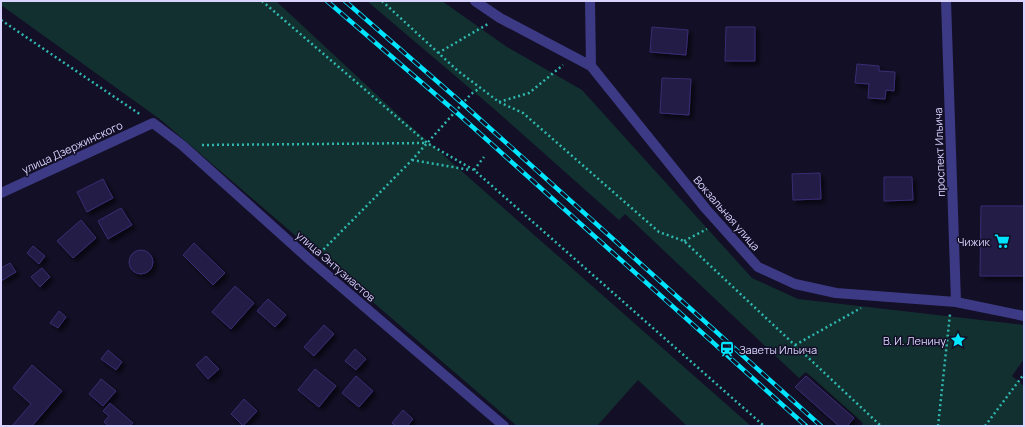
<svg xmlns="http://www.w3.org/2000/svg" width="1025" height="427" viewBox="0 0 1025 427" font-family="Manrope,sans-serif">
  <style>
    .green { fill: #12302f }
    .building { fill: #241b47; stroke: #3b2d73; filter: url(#shadow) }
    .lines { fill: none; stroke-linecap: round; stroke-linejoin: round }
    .path { stroke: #2fb8b0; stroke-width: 2.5; stroke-dasharray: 2 3; stroke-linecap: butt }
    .minor { stroke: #3d3a85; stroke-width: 10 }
    .tertiary { stroke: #3d3a85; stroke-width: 10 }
    .rail-casing { stroke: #00e5ff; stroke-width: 4.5 }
    .rail { stroke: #130f26; stroke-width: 3; stroke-dasharray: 9; stroke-linecap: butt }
    .labels { text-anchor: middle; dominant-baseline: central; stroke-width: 3; stroke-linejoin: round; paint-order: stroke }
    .street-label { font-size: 11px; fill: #d9d4ff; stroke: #130f26 }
    .poi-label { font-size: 11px; fill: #d9d4ff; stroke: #130f26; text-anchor: end }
  </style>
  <defs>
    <filter id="shadow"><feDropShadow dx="3.5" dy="3.5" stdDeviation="2" flood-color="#0009"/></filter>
  </defs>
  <rect width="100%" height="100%" fill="#130f26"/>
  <path class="green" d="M1,1H276L406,122L751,426H687L638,380L597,426H517L161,120L1,5Z
    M367,1H442L507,47L582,90L752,278L798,299L1024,325V359L1012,376L1024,386V426H861L863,423L806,372L799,378L625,214L619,220L493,108Z"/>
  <path class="building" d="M652,27L688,30L686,55L650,52Z
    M726,27H755V61H725Z
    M857,64L879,66V71L895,72L894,91L886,90L885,99L868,98L869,84L855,83Z
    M662,78L691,79L689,115L660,113Z
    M820,173L821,199L793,200L792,174Z
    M884,177H912L913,200L884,201Z
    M103,179L113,198L87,212L77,192Z
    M981,206H1024V276H980Z
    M121,208L132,225L108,239L98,221Z
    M81,220L96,238L73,258L57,241Z
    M194,243L225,273L213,285L183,255Z
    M33,246L45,256L39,264L27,253Z
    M129 262a12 12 0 1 1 24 0a12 12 0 1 1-24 0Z
    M10,263L16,272L1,281V268Z
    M42,268L50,277L40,287L31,277Z
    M235,286L254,303L231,329L212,312Z
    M268,299L286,315L275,327L257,311Z
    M59,311L66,317L58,328L50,323Z
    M324,325L334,334L314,356L304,347Z
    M355,349L366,359L356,370L345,361Z
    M108,350L122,362L116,370L101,359Z
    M206,356L219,369L208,379L196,365Z
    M32,365L62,391L32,426H12L31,404L13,388Z
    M315,369L336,386L319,407L298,390Z
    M356,376L373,391L359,407L342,393Z
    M806,376L854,418L847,426H839L795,387Z
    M101,379L116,391L103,406L89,394Z
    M244,399L257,411L243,426L231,414Z
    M110,403L133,423L130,426H109L104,422L109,416L103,411Z
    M403,410L413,419L407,426H396L392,423Z"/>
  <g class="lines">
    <path class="path" d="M262,1L427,143L474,170L764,426
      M382,1L458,71L499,102L523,113L659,232L684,241L881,426
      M1,20L141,115
      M438,53L488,24
      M499,102L529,93L563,65
      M202,145L427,143
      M412,160L470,170
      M474,170L484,157
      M684,241L707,229
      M320,253L412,160L471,94L480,88
      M795,345L861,308
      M938,426L950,314
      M985,426L1024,374"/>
    <path class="minor" d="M475,1L500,18L591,66L706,209L758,267L795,284L836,293L956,302L1024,316
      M590,1L591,66
      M946,1L956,302"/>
    <path class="tertiary" d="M1,193L153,123L182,145L311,261L504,426"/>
    <g class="rail-casing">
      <path id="rail" d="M327,1L456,112L806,426
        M345,1L463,104L821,426"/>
    </g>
    <use href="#rail" class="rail"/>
  </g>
  <defs>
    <g id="supermarket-bare" transform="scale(1.2)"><path d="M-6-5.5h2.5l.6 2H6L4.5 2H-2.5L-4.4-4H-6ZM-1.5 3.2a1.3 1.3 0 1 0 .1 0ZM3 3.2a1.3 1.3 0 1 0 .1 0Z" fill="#00e5ff" stroke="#130f26" stroke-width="2.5" paint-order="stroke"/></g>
    <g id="sight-bare" transform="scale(1.2)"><path d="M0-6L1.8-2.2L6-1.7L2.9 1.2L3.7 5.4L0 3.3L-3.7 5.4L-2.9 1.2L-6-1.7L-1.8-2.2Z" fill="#00e5ff" stroke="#130f26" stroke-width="2.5" paint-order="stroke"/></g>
    <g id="station-bare" transform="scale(1.2)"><path d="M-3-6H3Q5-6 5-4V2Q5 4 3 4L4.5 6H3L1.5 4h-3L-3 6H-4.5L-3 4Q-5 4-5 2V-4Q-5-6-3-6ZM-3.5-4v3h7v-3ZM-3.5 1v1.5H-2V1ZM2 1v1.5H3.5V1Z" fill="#00e5ff" stroke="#130f26" stroke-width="2.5" paint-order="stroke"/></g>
  </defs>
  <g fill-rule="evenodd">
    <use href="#supermarket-bare" x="1002" y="241"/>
    <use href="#sight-bare" x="958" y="340"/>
    <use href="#station-bare" x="727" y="349"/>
  </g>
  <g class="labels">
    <g class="street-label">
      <text transform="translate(72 147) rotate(-25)">улица Дзержинского</text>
      <text transform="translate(939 152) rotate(-92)">проспект Ильича</text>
      <text transform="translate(727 213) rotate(49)">Вокзальная улица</text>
      <text transform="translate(336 266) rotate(41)">улица Энтузиастов</text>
    </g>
    <g class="poi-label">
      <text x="990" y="241">Чижик</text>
      <text x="946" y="340">В. И. Ленину</text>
      <text x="739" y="349" text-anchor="start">Заветы Ильича</text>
    </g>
  </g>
  <rect width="1025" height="427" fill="none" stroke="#d9d4ff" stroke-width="4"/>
</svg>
